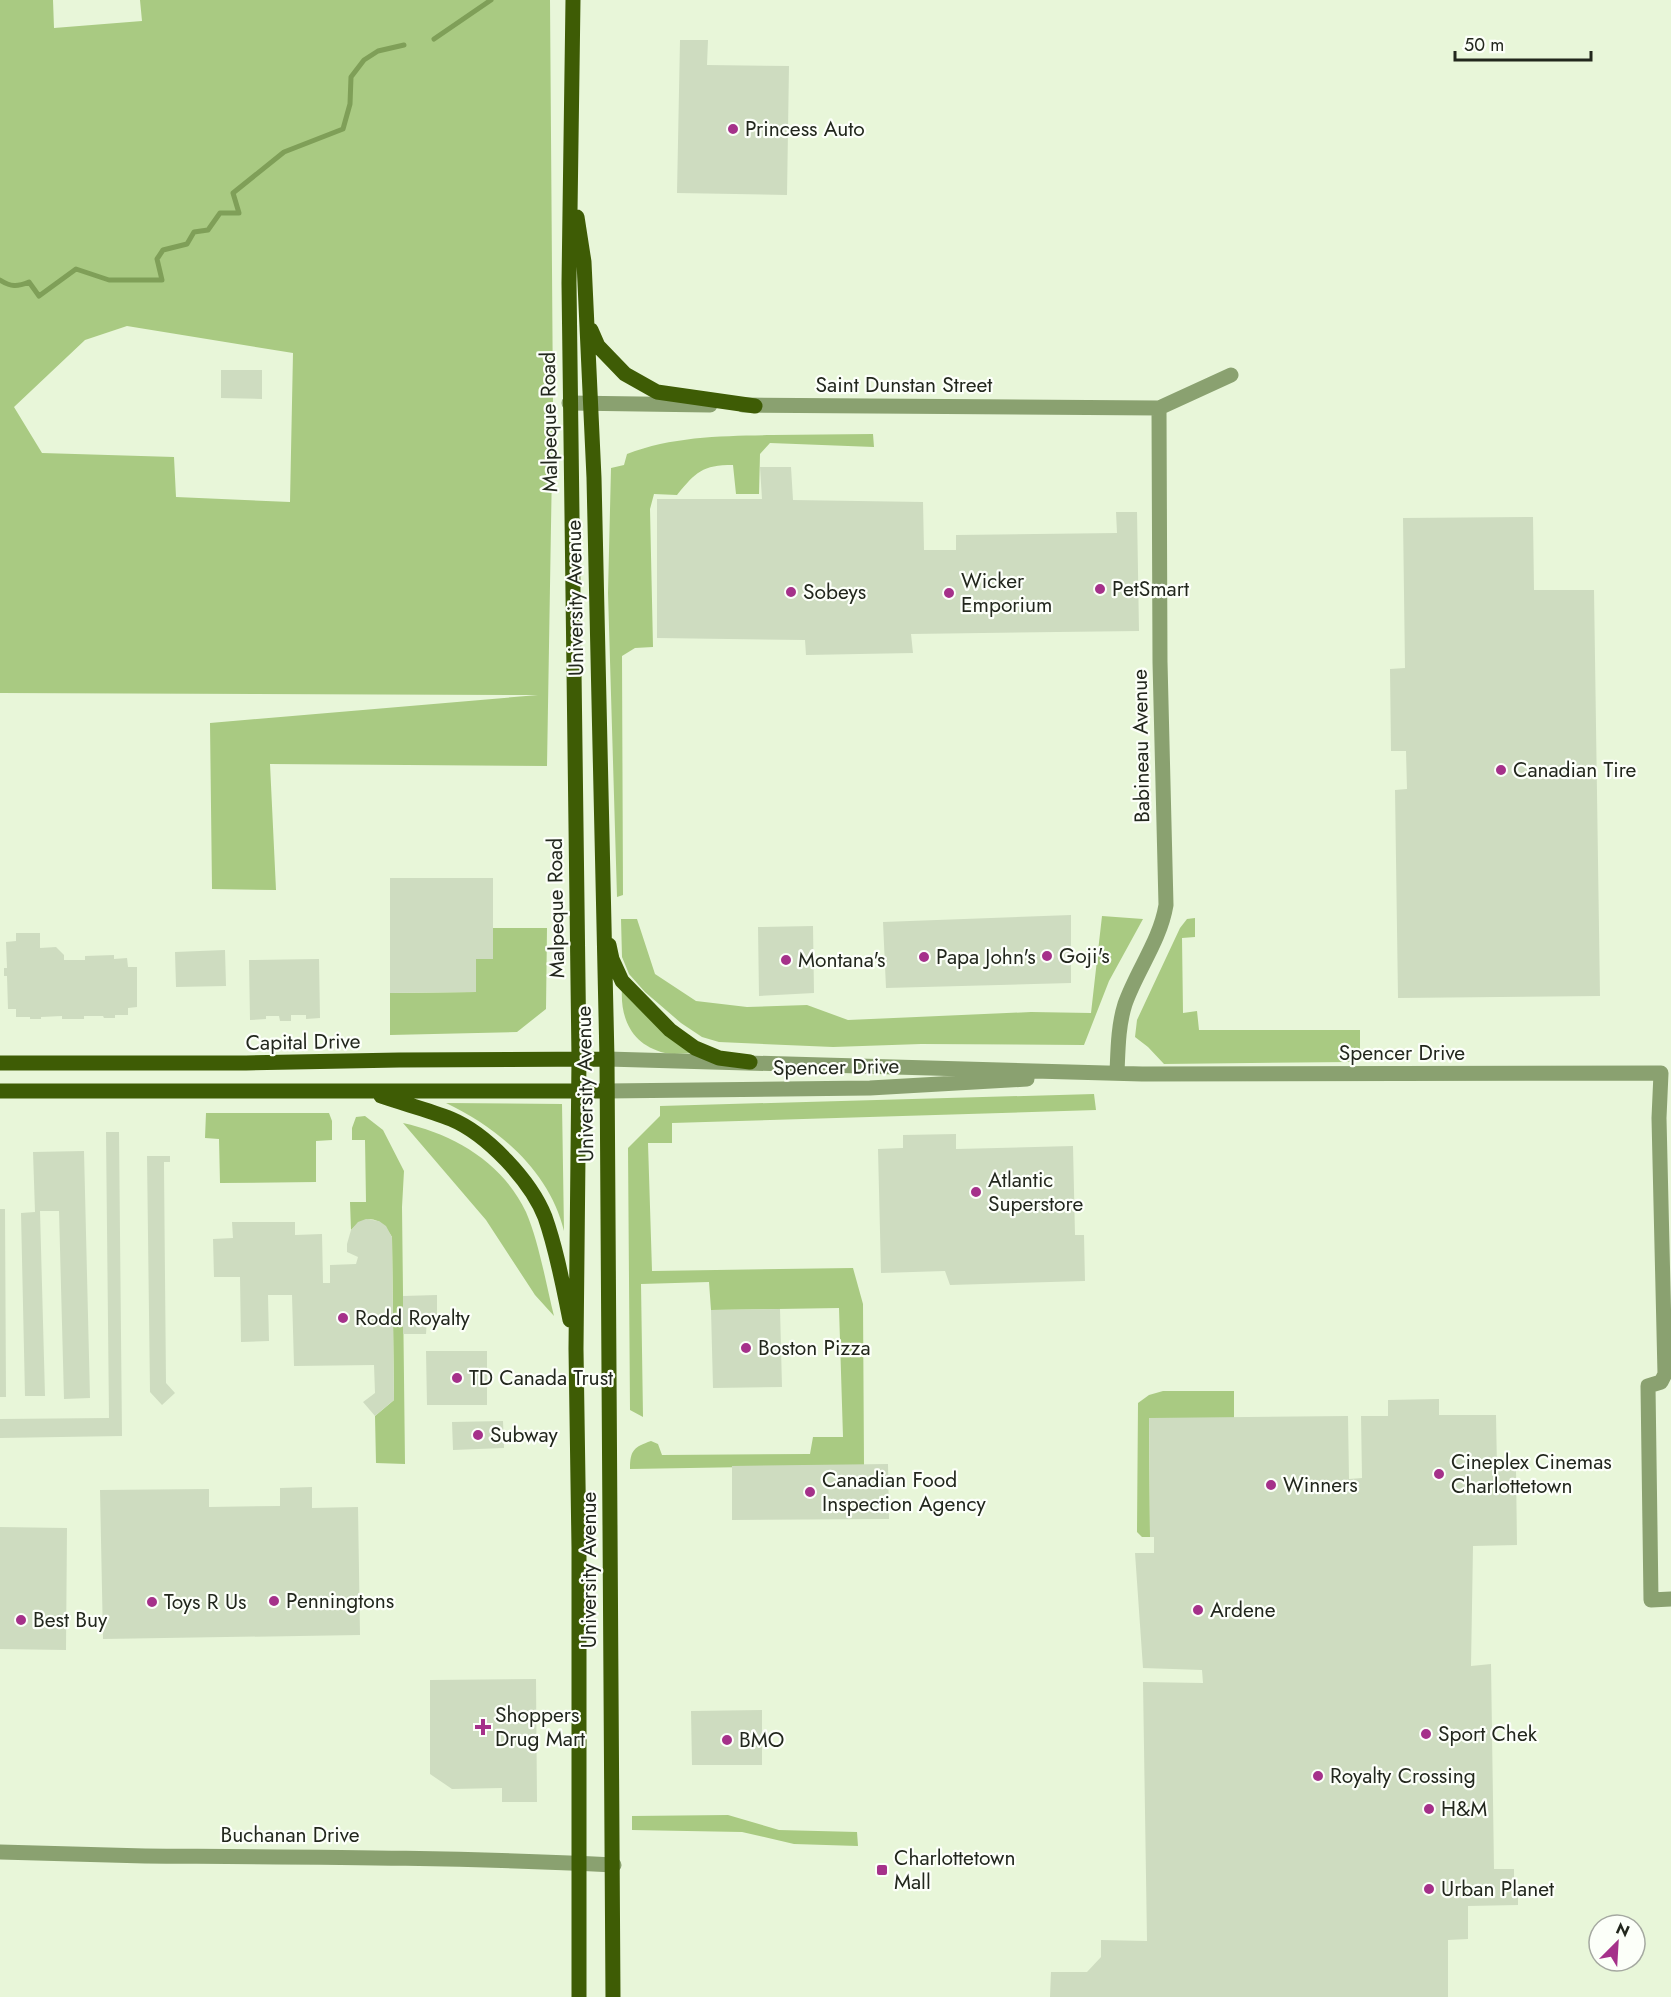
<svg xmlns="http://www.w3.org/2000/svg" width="1671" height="1997" viewBox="0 0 1671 1997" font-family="Jost,sans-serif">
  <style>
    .green { fill: #a9ca82; fill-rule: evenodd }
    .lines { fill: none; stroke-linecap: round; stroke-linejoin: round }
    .stream { stroke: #7f9f58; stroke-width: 5 }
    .building { fill: #cedcc0 }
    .minor { stroke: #8aa170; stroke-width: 15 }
    .major { stroke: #3e5c05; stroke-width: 15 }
    .poi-dot { fill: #a5318a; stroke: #fcfff9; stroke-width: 2 }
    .labels { text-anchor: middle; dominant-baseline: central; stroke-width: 4.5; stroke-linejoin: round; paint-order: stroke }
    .poi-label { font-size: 21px; fill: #22271d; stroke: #fcfff9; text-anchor: start }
    .street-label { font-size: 21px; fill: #22271d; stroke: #fcfff9 }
  </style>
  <rect width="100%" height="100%" fill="#e8f6d9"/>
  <path class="green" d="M0,0H53L54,28L142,21L140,0H550L553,406L547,766L270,764L276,890L212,889L210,723L538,695L0,693ZM127,326L293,353L290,502L176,497L174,457L42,453L14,407L85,340Z
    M873,434L874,447L770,443L760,454L759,494H736L733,465C702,465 696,472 677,495L654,494L650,509L653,647L635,648L622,656L623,895L617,897L608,593L611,468L624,465L627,454C673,436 723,436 772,435C806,435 839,434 873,434Z
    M1102,916L1143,919L1109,981L1084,1045L921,1044L833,1047L719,1042L702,1037L681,1023L645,992L629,974L622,957L621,919H637L655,974L696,1001L747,1007L807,1005L848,1020L1031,1012L1091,1013Z
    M1195,918V937L1182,938L1183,1013L1197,1011L1199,1030H1360V1050L1350,1062L1164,1064L1148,1047L1135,1037L1137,1020L1180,928L1187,919Z
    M493,928H547L546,1009L517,1032L390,1035V993L476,992V959H493Z
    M622,988L694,1053C685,1053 674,1055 665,1053C632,1045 620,1019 622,988Z
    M1094,1094L1096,1110L672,1123V1143H648L652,1271L853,1268L863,1304L864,1465L630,1469C630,1450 634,1447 651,1441L658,1444L662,1455L810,1454L813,1437H843L839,1308L711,1310L709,1282L641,1284L643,1417L630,1410L628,1148L660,1116V1106Z
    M446,1103L562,1104L564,1231C550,1172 499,1128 446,1103Z
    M206,1113H329L332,1121V1140L316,1141V1182L220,1183L219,1139L205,1138Z
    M365,1116L383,1130L404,1171L402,1207L405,1464L376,1463L375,1416L394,1400L392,1237C380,1217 368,1213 351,1230L350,1202H366L365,1140H352V1128L356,1117Z
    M403,1123C454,1134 503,1163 526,1212C539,1242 546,1284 554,1316L535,1295L486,1220Z
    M1163,1391H1234V1418H1149L1150,1537H1142L1137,1532L1138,1403L1149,1395Z
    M728,1815L779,1830L857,1832L858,1846L794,1844L742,1832L632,1830V1816Z"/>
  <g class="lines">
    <path class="stream" d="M434,39L491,0
      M0,280C11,287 17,287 29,282L39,296L76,269L109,280H162L157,259L163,250L187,244L194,232L208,230L220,213H239L233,193L284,152L343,129L350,104L351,77L364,60L378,51L404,45"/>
  </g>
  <path class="building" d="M680,40H708L707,65L789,66L787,195L677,193Z
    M221,370H262V399L221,398Z
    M760,467H791L793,500L923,502L924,550H956V535L1117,533L1116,512H1137L1139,631L911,634L913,653L806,655L805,640L657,638V499H762Z
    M1533,517L1534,590H1594L1600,996L1398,998L1395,790L1407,789L1406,751H1391L1390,669L1405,668L1403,518Z
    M390,878H493V959H476V992L390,993Z
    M1071,915V983L886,988L883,922Z
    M813,926L814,993L759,996L758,927Z
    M16,933H40V948L56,947L64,955V960H85V956L114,955V959L127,958L128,967H137V1007L128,1008V1015H115V1018H104L103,1016H84V1019H62V1016L41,1017V1019H30V1017H16V1009H8L7,976H4V968H7L6,942L16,941Z
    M225,950L226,986L176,987L175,952Z
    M319,959L320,1018L306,1019V1015H291V1021H280L279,1016H266V1019L250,1020L249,960Z
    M106,1132H119L122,1436L0,1438V1419L109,1418Z
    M956,1134V1149L1073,1146L1075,1235H1084L1085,1281L950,1285L945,1271L881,1273L878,1149L903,1148V1135Z
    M84,1151L90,1398L64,1399L59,1211H40L45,1396H25L21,1213L35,1212L33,1152Z
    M147,1156H170V1162H164V1168L166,1383L175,1393L162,1405L150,1392Z
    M0,1209H5L6,1397H0Z
    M366,1219L379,1221L386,1226L392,1237L394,1400L375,1416L363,1402L375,1393L374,1365L294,1366L292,1295H268L269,1341L241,1342L240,1277H214L213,1239L233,1238L232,1222H295V1235L322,1234L323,1283H330V1265L356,1264L358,1257L347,1252V1244L351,1230L358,1222Z
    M437,1295V1319H427L426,1334H403V1296Z
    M780,1309L782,1387L713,1388L711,1310Z
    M426,1351H487V1405H427Z
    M1439,1399V1415H1496L1497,1469H1516L1517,1545L1473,1546L1471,1666L1491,1664L1494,1869H1514V1890H1518V1905L1468,1906V1939L1448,1940V1997H1050L1051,1972H1087L1101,1957V1940L1147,1941L1143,1682L1203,1683L1202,1670L1143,1668L1135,1553H1154V1537H1150L1149,1418L1348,1416L1349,1479L1362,1478L1361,1416H1388V1400Z
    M503,1421L504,1448L453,1450L452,1422Z
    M888,1464L889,1519L732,1520V1466Z
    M312,1487V1508L358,1507L360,1635L103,1639L100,1490L209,1489V1507L280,1506V1488Z
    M0,1527L67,1528L66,1650L0,1649Z
    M536,1679L537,1802H502V1788L452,1789L430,1774V1680Z
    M762,1710V1765H692L691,1711Z"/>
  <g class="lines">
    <path class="minor" d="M569,403L710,405
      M743,405L1159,408L1231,375
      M607,1059L1142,1074L1661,1073L1659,1118L1665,1374L1661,1382L1648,1386L1651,1600L1671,1599
      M1117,1073C1118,1050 1118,1026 1125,1004C1137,970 1160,941 1166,905L1160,662L1159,408
      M607,1091L870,1088L1027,1079
      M0,1852C48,1853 97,1855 145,1856C302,1857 458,1857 614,1865"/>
    <path class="major" d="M573,0L569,283L579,1059L576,1349L579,1548V1997
      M577,217L584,262L594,478L607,1059L613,1997
      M591,330L598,346L625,374L657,392L755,406
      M609,945L612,959L622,981L670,1030L695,1048L719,1058L750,1062
      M0,1063H246L399,1060L607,1059
      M0,1091H607
      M381,1096C404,1104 429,1110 451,1119C487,1134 531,1181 545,1217C557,1251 563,1286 570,1320"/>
  </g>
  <g class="poi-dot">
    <circle cx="733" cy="129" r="6"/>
    <circle cx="1100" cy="589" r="6"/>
    <circle cx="791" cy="592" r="6"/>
    <circle cx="949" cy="593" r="6"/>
    <circle cx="1501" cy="770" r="6"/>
    <circle cx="1047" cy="956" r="6"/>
    <circle cx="924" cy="957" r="6"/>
    <circle cx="786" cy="960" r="6"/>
    <circle cx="976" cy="1192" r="6"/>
    <circle cx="343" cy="1318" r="6"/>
    <circle cx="746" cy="1348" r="6"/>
    <circle cx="457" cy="1378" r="6"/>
    <circle cx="478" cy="1435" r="6"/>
    <circle cx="1439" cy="1474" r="6"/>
    <circle cx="1271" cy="1485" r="6"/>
    <circle cx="810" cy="1492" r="6"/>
    <circle cx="274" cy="1601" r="6"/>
    <circle cx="152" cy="1602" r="6"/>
    <circle cx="1198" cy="1610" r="6"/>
    <circle cx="21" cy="1620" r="6"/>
    <path d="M480 1718h6v6h6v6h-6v6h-6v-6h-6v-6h6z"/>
    <circle cx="1426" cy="1734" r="6"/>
    <circle cx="727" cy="1740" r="6"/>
    <circle cx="1318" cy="1776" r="6"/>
    <circle cx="1429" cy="1809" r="6"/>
    <rect x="876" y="1864" width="12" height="12" rx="3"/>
    <circle cx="1429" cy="1889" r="6"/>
  </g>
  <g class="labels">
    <g class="poi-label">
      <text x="745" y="129">Princess Auto</text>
      <text x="961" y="581">Wicker<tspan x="961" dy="24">Emporium</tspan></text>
      <text x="1112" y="589">PetSmart</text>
      <text x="803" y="592">Sobeys</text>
      <text x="1513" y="770">Canadian Tire</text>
      <text x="1059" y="956">Goji's</text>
      <text x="936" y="957">Papa John's</text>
      <text x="798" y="960">Montana's</text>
      <text x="988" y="1180">Atlantic<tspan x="988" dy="24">Superstore</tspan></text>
      <text x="355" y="1318">Rodd Royalty</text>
      <text x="758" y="1348">Boston Pizza</text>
      <text x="469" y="1378">TD Canada Trust</text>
      <text x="490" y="1435">Subway</text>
      <text x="1451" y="1462">Cineplex Cinemas<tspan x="1451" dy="24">Charlottetown</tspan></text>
      <text x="822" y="1480">Canadian Food<tspan x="822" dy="24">Inspection Agency</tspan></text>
      <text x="1283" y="1485">Winners</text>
      <text x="286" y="1601">Penningtons</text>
      <text x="164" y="1602">Toys R Us</text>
      <text x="1210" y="1610">Ardene</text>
      <text x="33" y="1620">Best Buy</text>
      <text x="495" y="1715">Shoppers<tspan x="495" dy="24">Drug Mart</tspan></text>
      <text x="1438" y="1734">Sport Chek</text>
      <text x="739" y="1740">BMO</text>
      <text x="1330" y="1776">Royalty Crossing</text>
      <text x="1441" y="1809">H&amp;M</text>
      <text x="894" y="1858">Charlottetown<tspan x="894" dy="24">Mall</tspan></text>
      <text x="1441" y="1889">Urban Planet</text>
    </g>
    <g class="street-label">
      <text x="904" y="385">Saint Dunstan Street</text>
      <text transform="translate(549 422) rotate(-91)">Malpeque Road</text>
      <text transform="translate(575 598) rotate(-91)">University Avenue</text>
      <text transform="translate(1141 746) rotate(-91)">Babineau Avenue</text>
      <text transform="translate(556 908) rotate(-91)">Malpeque Road</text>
      <text transform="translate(303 1042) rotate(-1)">Capital Drive</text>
      <text x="1402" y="1053">Spencer Drive</text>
      <text transform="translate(836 1067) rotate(-1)">Spencer Drive</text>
      <text transform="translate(585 1084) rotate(-91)">University Avenue</text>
      <text transform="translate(589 1570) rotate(-90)">University Avenue</text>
      <text x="290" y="1835">Buchanan Drive</text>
    </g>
  </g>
  <g transform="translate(1617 1943) rotate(24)"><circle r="28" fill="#fcfff9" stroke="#a5a9a1" stroke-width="1.5"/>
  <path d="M0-4.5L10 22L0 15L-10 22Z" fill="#a5318a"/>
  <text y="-9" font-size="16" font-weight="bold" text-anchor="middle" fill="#22271d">N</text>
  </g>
  <path d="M1455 51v9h136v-9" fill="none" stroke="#22271d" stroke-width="3"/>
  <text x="1464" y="51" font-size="18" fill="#22271d" stroke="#fcfff9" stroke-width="4.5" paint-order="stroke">50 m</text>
</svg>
